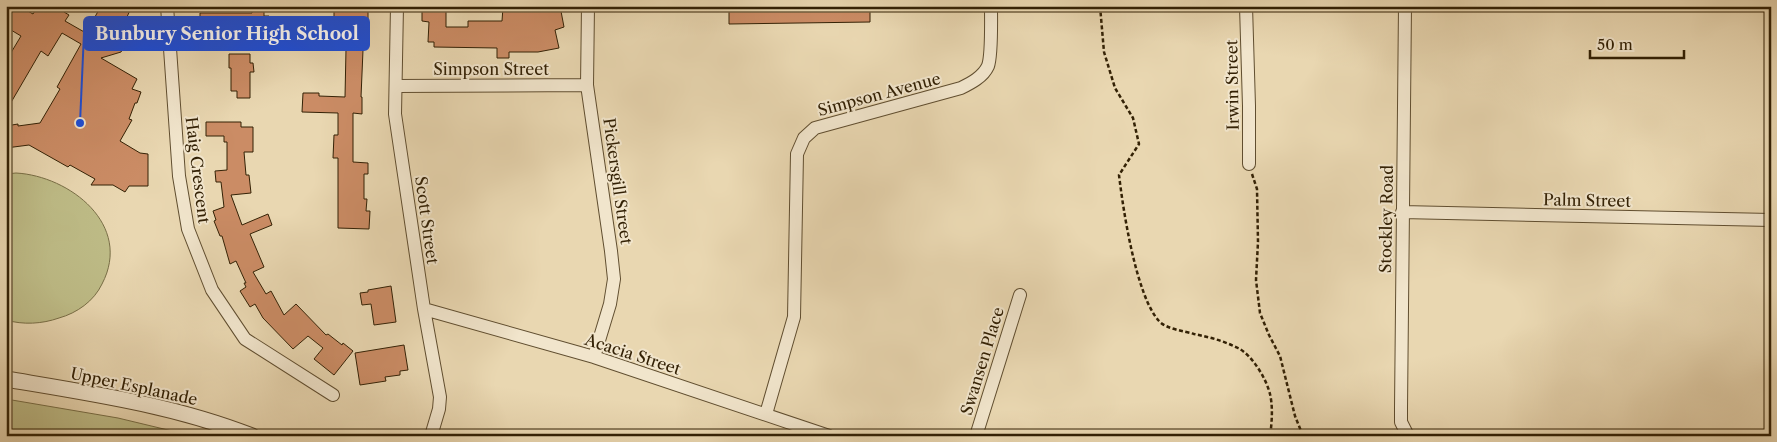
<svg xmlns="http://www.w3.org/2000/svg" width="1777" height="442" viewBox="0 0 1777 442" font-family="'Libre Caslon Text',serif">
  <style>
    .green { fill: #bebc87; stroke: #786e46 }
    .building { fill: #cb8c65; stroke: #332105 }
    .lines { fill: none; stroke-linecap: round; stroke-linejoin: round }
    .minor-casing { stroke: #604e30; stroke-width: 14 }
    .tertiary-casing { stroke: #604e30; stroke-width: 17 }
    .path { stroke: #332105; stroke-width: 2.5; stroke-dasharray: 4 2.5; stroke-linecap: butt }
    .minor { stroke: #f1e5cc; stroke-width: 12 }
    .tertiary { stroke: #f1e5cc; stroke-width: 15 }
    .labels { text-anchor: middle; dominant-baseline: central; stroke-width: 4; stroke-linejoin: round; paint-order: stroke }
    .street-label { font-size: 16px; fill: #332105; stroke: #f1e5cc }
    .leader { fill: none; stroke: #1d4ed8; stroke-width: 2 }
    .callout-dot { fill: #1d4ed8; stroke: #f1e5cc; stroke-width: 2 }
    .callout { fill: #1d4ed8; stroke: #1d4ed8; stroke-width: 2 }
    .callout-label { font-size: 18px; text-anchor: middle; font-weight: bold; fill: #fff }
  </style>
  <rect width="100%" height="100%" fill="#e9d7b1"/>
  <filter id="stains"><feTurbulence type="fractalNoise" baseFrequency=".004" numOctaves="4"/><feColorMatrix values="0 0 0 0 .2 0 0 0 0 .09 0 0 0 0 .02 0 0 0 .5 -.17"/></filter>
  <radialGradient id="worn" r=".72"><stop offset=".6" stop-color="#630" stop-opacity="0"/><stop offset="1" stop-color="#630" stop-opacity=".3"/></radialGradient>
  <path class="green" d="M16,173C70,176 133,225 102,284C94,301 77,313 59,318C42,324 23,325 6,320V174Z
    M6,399L118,418L193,436H6Z"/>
  <path class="building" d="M6,6H19L33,14L38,6H67L64,12L69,15L65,21L86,33L101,6H132L126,19L136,25L121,52L101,58L137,79L132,89L141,92L137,103H135L129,119L132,120L120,141L140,153L148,154V186H129L125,192L113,185H91L95,179L70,165L68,167L29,145L6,148V126L18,124V126L40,123L60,89L57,87L81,44L62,33L48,56L41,51L6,111V61L21,36L6,27Z
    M528,6H560L564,27L555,30L559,48L538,52H509V58H497V48L434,47V42H428L429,22L422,21V10H446V27H468V21H502L503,7Z
    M729,6H870V22L729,24Z
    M340,7L368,8V19H365V24H334V9H340Z
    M252,10H264V16H269V32H258V40H244V32H221V40H200V13H252Z
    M346,49L363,50L361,97H362V114L353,113V162L368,163V174H364V199H367L366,211H370L369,229L338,228V158H333L334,135H338V113L302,112L303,93H319V96L345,97Z
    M229,54H250V63H253L254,72H250V98H237V91H231V68H229Z
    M206,122H241V127H253V152H244L246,175H249L251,193L231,195L242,225L268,214L272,225L250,234L264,267L253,272L266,294L271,291L284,315L296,304L326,335L328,334L342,345L343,343L353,351L334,375L314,359L323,348L308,336L293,349L263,318L255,304L250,307L240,291L246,287L244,283H246L236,261L230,264L222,236H220L214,221L216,220L213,211L224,207L221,182H216L215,171L227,170V142H224V136H206Z
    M391,286L396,322L374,325L371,304L362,305L360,293L368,292V290Z
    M404,345L408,370L400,371V375L385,377L386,381L360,385L355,353Z"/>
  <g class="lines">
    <g class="minor-casing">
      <path id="minor" d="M167,6L179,176L188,229L212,290L245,339L333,395
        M397,6L395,114L424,309L440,397L439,409L431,436
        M588,6L587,85L611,251L614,279L610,304L594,357
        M1246,6L1249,106V164
        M1405,6L1401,409V422L1408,436
        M396,86L587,85
        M1402,212L1771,220
        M424,309L594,357L829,436
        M766,414L794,317L797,154L804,138L815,128L961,88C971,83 983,77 988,66C992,55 991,20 991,6
        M976,436L1020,295"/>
    </g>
    <g class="tertiary-casing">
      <path id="tertiary" d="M6,379C89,393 173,405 252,436"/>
    </g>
    <path class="path" d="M1100,6L1104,52L1115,88L1133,118L1139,144L1119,175C1123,209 1136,296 1159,321C1166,329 1184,331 1194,334C1209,337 1224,341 1238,348C1252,355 1266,378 1270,394C1273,407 1272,422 1270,436
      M1252,174L1257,189L1258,242L1256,280L1260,313L1269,335L1280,356L1295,416L1303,436"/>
    <use href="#minor" class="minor"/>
    <use href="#tertiary" class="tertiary"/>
  </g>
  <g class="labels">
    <g class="street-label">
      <text x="491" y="69">Simpson Street</text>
      <text transform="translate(1232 85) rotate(-91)">Irwin Street</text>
      <text transform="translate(879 94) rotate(-15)">Simpson Avenue</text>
      <text transform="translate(198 170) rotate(83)">Haig Crescent</text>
      <text transform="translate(618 181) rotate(82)">Pickersgill Street</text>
      <text transform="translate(1587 200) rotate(1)">Palm Street</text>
      <text transform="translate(1386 219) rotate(-89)">Stockley Road</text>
      <text transform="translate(427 220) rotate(82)">Scott Street</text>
      <text transform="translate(633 354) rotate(18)">Acacia Street</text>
      <text transform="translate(982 361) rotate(-73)">Swansen Place</text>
      <text transform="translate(134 386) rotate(12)">Upper Esplanade</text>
    </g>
  </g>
  <path class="leader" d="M80 123L84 33"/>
  <circle class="callout-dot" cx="80" cy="123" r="5"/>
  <rect class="callout" x="84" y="17" width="285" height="33" rx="5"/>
  <g class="callout-label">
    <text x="227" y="40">Bunbury Senior High School</text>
  </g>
  <rect width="1777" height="442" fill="none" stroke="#e9d7b1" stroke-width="25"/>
  <rect x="8" y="8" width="1762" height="427" fill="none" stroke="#332105" stroke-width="2.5"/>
  <rect x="12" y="12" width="1752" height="417" fill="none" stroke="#332105"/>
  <path d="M1590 50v8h94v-8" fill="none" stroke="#332105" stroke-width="2.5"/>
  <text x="1597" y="50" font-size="15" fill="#332105" stroke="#f1e5cc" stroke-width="4" paint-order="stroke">50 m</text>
  <rect width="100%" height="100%" filter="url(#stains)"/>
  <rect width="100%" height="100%" fill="url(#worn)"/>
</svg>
